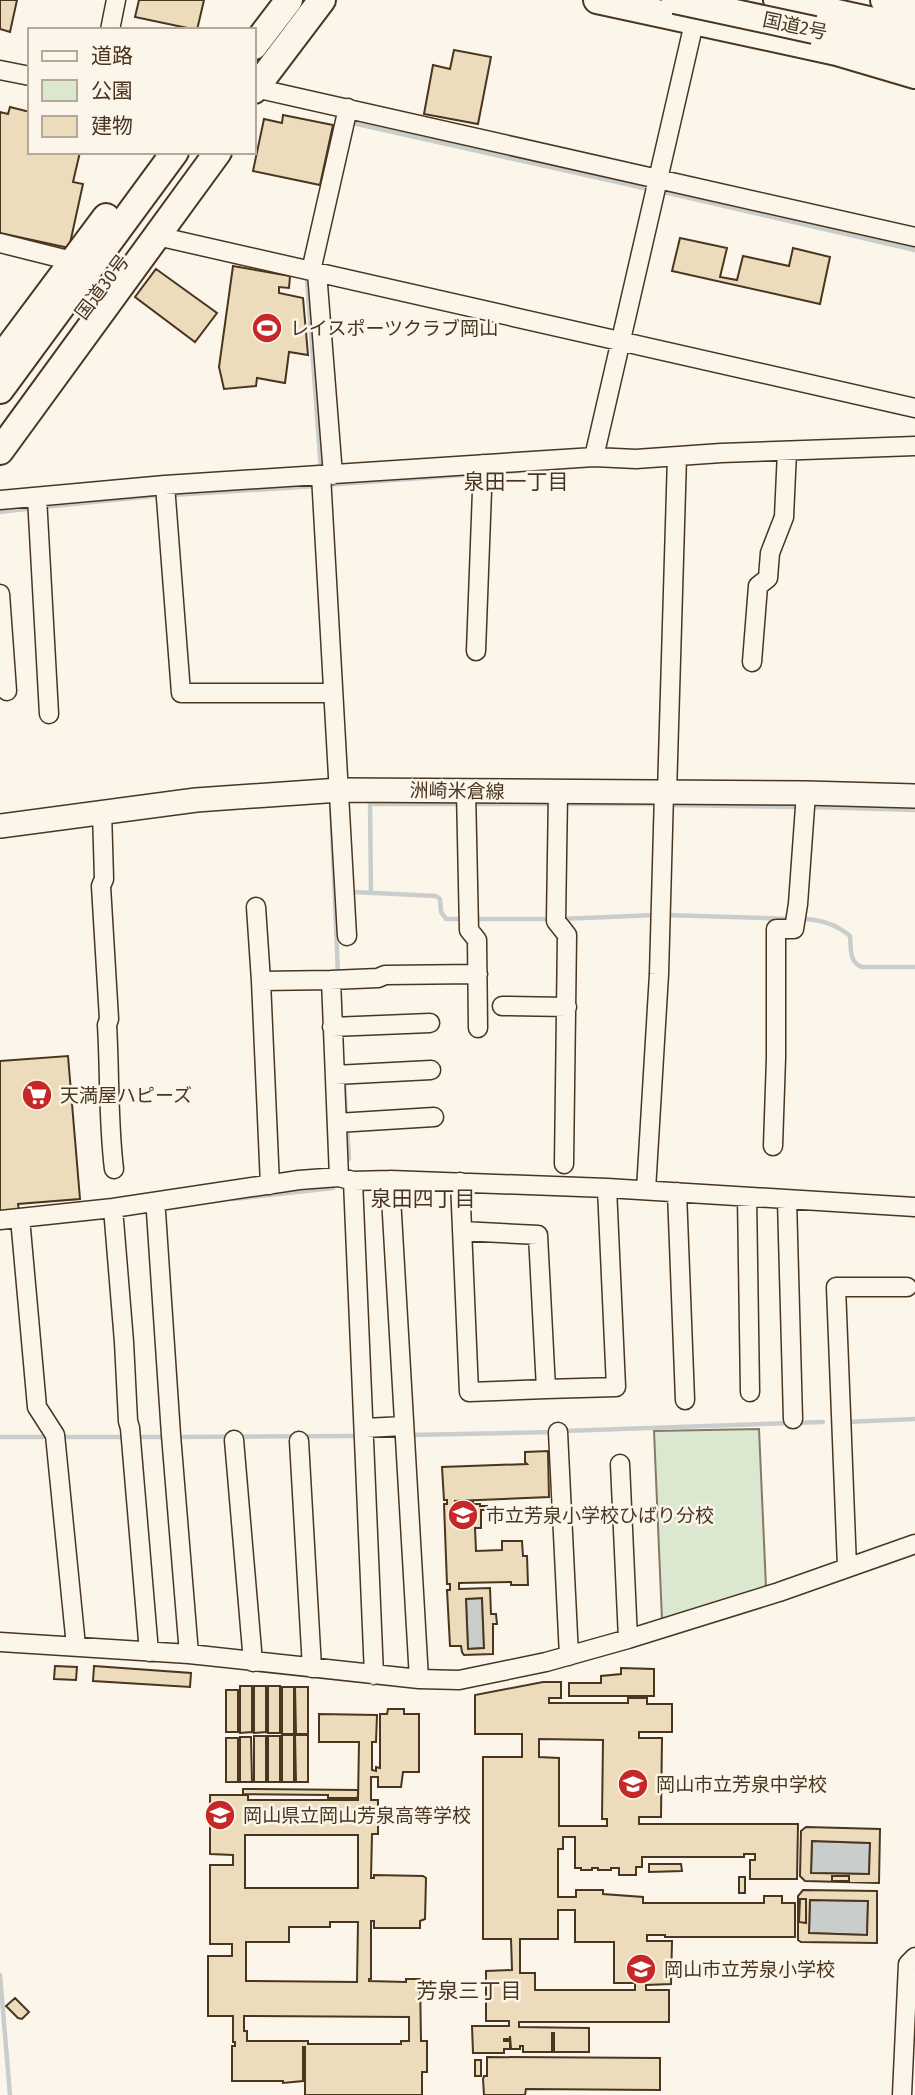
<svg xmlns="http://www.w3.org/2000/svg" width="915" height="2095" viewBox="0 0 915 2095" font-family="'Fira Sans Condensed','Noto Sans JP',sans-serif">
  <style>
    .green { fill: #dce7d0; stroke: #887966; stroke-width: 2 }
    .water { fill: #c9cecd; stroke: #887966; stroke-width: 2 }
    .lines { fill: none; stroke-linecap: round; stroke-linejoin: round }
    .stream { stroke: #c9cecd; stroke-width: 4.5 }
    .building { fill: #ecdcbc; stroke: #4a3520; stroke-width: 2; fill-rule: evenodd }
    .minor-casing { stroke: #4a3520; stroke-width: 21 }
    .major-casing { stroke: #4a3520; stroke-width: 26 }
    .highway-casing { stroke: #4a3520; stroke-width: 30 }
    .minor { stroke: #fbf6e9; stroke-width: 18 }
    .major { stroke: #fbf6e9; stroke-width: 23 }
    .highway { stroke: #fbf6e9; stroke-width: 26 }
    .highway-bridge-casing { stroke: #4a3520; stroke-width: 30; stroke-linecap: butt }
    .highway-bridge { stroke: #fbf6e9; stroke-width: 26 }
    .labels { text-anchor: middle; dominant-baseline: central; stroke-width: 5; stroke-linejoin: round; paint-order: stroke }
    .street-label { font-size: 19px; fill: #4a3520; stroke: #fbf6e9 }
    .poi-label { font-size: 19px; fill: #4a3520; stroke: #fbf6e9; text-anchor: start }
    .neighbourhood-label { font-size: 21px; fill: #4a3520; stroke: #fbf6e9 }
  </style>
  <rect width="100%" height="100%" fill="#fbf6e9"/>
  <path class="green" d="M759,1429L766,1587L662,1620L654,1431Z"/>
  <path class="water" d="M482,1598L484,1648L468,1649L466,1599Z
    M812,1841L870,1843L869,1874L811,1873Z
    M810,1900L868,1901L867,1935L809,1933Z"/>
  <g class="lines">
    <path class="stream" d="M348,122L644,188
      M664,192L915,250
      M307,279L321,470
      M486,473L519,471
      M325,485L477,474
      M172,495L317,486
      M43,507L163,495
      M0,512L34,508
      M331,803L338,974
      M475,804H549
      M564,804H659
      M667,805L802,807
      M811,807L915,810
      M354,892L436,896L440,899L441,912L446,919H464
      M371,892L370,804H455
      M665,915L793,919
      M473,919H551
      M560,919L656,915
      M801,919C819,919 837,925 850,936C851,947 849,963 862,967H915
      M344,1080L346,1117
      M347,1126L349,1159
      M234,1199L333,1188
      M846,1422L915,1419
      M563,1431L823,1422
      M409,1435L554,1432
      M381,1436L400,1435
      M0,1437H48
      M61,1437H127
      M136,1437H166
      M174,1437L358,1436
      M0,1975L10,2095"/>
  </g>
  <path class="building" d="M0,0H17L10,32L0,29Z
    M139,0H204L197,30L135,17Z
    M454,50L491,57L478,124L424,114L433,65L450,69Z
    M10,107L30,112V152H80L73,182L83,184L69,248L0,233V112L8,114Z
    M283,115L333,125L320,185L253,171L264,119L282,123Z
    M680,238L727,248L720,277L737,280L743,256L789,266L793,248L830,257L820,304L672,271Z
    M233,266L290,276L289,288L279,287V293L303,298L308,355L289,352L285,383L257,378L256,386L224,389L219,367Z
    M156,269L217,313L195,342L135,297Z
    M68,1056L80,1199L18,1204L19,1211L0,1213V1061Z
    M548,1451L549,1497L455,1501V1503L473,1502V1504H480V1506H487V1510H481V1528H475L476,1551L502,1550V1541H522L523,1556H527L528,1585H511V1582L459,1583V1589L490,1588L491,1614H496L497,1624H493V1654L464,1655L462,1652L461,1646H450L447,1590H450V1584H447L444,1504H447V1500H444L442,1467L527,1464L525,1462V1452ZM482,1598L484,1648L468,1649L466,1599Z
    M55,1666L77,1667L76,1680L54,1679Z
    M94,1666L191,1673L190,1687L93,1681Z
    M621,1668L654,1669V1696H569V1683H601V1676L621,1674Z
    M543,1682H561V1698H549V1703H628V1698H647V1704H672V1732H639V1738H662L661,1817H639V1824H798L797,1879H750V1860H755V1854H744V1857H642V1867H636V1875H619V1868H611V1870H598V1868H592V1870H581V1868H575V1837H563V1849H558V1897H576V1890H603V1894L643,1897V1903H764V1896H782V1903H795V1937H665V1935H647V1941H672L671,1984L646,1985V1990H669V2022H519V2027L589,2028V2052H554V2033H552V2052H523V2046H520V2049H511L510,2036V2039H504V2041H510V2049H504V2053H473L472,2026H509V2021H486V1971L512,1970L511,1939H483V1757H522V1734H475V1695ZM539,1739L603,1740L602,1819H607V1826H559V1758L539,1757ZM558,1910H575V1942H614V1983H635V1990H535V1973H520V1939H558Z
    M240,1686H252V1732L240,1733Z
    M254,1686H266V1732L254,1733Z
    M268,1686H280V1733H268Z
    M282,1687H294V1734H282Z
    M295,1687H308V1734H296Z
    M226,1690H238V1732H226Z
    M388,1709H404V1714H419V1772H403L401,1787H378V1777H371V1800H378V1834H372L371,1878H374V1875L423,1876L426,1878L425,1919L420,1921V1928H374V1921H371V1979H369V1981L406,1982V1979H420L421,2041H427V2072H422V2095H305V2047H303V2081L283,2083V2081H232V2046H235V2042H233V2016H208V1956H232V1944H210V1865H233V1855L210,1854V1795H248V1800H358L359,1742H319V1714L377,1715L376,1742H372V1770L376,1771V1767L380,1768V1714H387ZM245,1835H358V1888H245ZM330,1922H358L357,1982L246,1981V1942H289V1927H330ZM244,2016L409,2017V2041H401V2044H308V2041H247V2031H244Z
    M282,1735H294V1782H282Z
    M295,1735H308V1782H296Z
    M254,1736H266V1782H254Z
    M268,1736H280V1782H268Z
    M240,1737H251L252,1782H240Z
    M226,1738H238V1782H226Z
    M243,1789L358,1790V1797L356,1798H328V1795L243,1794Z
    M806,1827L880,1829L879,1883L805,1881L800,1876L801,1831ZM812,1841L870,1843L869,1874L811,1873ZM832,1876H849V1881H832Z
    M649,1864H681L682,1871L649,1872Z
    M832,1876H849V1881H832Z
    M739,1877H745V1893H739Z
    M803,1890L877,1891V1943L801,1942L798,1940V1896ZM800,1899H806V1923L799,1922ZM810,1900L868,1901L867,1935L809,1933Z
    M800,1899H806V1923L799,1922Z
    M15,1998L29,2012L22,2019L18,2018L6,2006Z
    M487,2057L660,2058V2090L526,2089L525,2095H484L483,2079L484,2076H487Z
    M475,2060H481V2076H475Z"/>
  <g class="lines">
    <g class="minor-casing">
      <path id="minor" d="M110,30L116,0
        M0,70L30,76
        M255,88L915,237
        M157,236L915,408
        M0,243L72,261
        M311,271L348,108
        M317,272L333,475
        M594,457L697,10
        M321,475L347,936
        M165,485L181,693H333
        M37,497L49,714
        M0,500L165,485L594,457L636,459L721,453L915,446
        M0,594L7,691
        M476,651L483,464
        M752,662L758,586L768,578L770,553L784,517L787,451
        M466,791L469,930L477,940L478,1028
        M558,793L556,921L567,935L564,1164
        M667,793L677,457
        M102,812L104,879L101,886L109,1019L107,1025C110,1074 108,1121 114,1169
        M256,907L261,981
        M331,980L378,978L385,975L478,974
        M502,1006L567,1007
        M332,1027L430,1023
        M335,1075L431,1070
        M337,1123L434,1117
        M773,1146L776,1058V929H794L798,904L806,793
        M390,1180L419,1679
        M353,1181L374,1675
        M460,1182L469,1392L546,1389L538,1235L462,1231
        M270,1185L261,981L331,980L339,1177
        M646,1190L659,974L664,793
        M677,1192L685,1400
        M747,1197L750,1392
        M787,1200L793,1419
        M113,1208L124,1342L128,1421L130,1428L149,1652
        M156,1212L171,1435L189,1654
        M20,1218L37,1407L55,1435L76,1646
        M0,1220L113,1208L299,1180L339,1177L353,1181L390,1180L607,1188L915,1207
        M546,1389L616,1387L607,1188
        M365,1428L404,1426
        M558,1432L569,1656
        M234,1440L253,1662
        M299,1441L312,1668
        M620,1464L628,1639
        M847,1567L836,1287H907
        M0,1642L189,1654L419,1679L459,1680L546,1662L628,1639L779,1592L915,1544
        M902,2095L908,1964L915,1957"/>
    </g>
    <g class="major-casing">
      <path id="major" d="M0,826L196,800L340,790L806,793L915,796"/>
    </g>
    <g class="highway-casing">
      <path id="highway" d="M597,0L837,52L915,75
        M777,0L915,30
        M884,0L915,7
        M831,34L915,52
        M254,46L289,0
        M254,90L322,0
        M0,359L106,217
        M0,390L175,152
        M0,451L218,152"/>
    </g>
    <use href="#minor" class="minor"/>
    <use href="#major" class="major"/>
    <use href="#highway" class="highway"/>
    <g class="highway-bridge-casing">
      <path id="highway-bridge" d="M675,0L814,30"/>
    </g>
    <use href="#highway-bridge" class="highway-bridge"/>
  </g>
  <defs>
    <g id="stadium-disc" transform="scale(1.575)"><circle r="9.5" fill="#c62828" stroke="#fbf6e9"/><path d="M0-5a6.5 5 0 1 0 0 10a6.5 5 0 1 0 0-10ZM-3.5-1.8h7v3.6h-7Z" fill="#fff"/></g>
    <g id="supermarket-disc" transform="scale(1.575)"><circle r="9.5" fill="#c62828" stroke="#fbf6e9"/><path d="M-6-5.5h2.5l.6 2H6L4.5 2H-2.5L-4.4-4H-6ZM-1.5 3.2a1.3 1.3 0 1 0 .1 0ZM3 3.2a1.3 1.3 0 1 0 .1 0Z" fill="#fff"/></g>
    <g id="school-disc" transform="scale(1.575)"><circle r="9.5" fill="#c62828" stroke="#fbf6e9"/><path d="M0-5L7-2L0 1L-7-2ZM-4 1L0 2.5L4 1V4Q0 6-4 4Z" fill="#fff"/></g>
  </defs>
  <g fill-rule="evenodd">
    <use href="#stadium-disc" x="267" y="328"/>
    <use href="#supermarket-disc" x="37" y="1095"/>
    <use href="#school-disc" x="463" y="1515"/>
    <use href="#school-disc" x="633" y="1784"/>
    <use href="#school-disc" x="220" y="1815"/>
    <use href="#school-disc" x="641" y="1969"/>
  </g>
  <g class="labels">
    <g class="street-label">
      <text transform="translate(795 26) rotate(12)">国道2号</text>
      <text transform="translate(102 287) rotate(-53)">国道30号</text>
      <text transform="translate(457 791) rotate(1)">洲崎米倉線</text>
    </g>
    <g class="poi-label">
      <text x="290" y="328">レイスポーツクラブ岡山</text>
      <text x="60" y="1095">天満屋ハピーズ</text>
      <text x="486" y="1515">市立芳泉小学校ひばり分校</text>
      <text x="656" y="1784">岡山市立芳泉中学校</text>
      <text x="243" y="1815">岡山県立岡山芳泉高等学校</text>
      <text x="664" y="1969">岡山市立芳泉小学校</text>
    </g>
    <g class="neighbourhood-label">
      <text x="516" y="482">泉田一丁目</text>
      <text x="423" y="1199">泉田四丁目</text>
      <text x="469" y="1991">芳泉三丁目</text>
    </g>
  </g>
  <rect x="28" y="28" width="228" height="126" fill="#fbf6e9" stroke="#b4a999" stroke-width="2"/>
  <rect x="42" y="51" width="35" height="10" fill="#fbf6e9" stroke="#b4a999" stroke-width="2"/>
  <text x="91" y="63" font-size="21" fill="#4a3520">道路</text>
  <rect x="42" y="80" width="35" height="21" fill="#dce7d0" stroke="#b4a999" stroke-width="2"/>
  <text x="91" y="98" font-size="21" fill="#4a3520">公園</text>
  <rect x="42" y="116" width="35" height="21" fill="#ecdcbc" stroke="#b4a999" stroke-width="2"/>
  <text x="91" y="133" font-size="21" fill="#4a3520">建物</text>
</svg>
